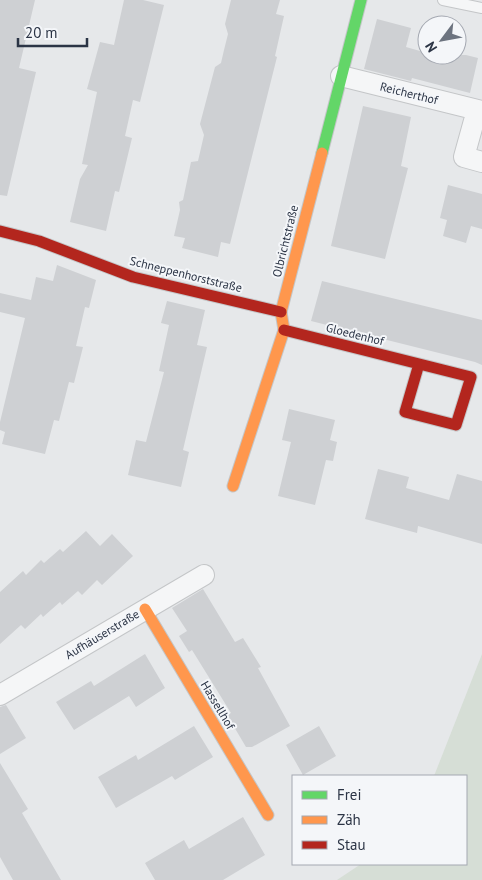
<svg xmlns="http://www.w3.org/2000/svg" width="482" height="880" viewBox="0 0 482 880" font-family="'PT Sans',sans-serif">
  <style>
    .green { fill: #d6ded6 }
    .building { fill: #ced0d3 }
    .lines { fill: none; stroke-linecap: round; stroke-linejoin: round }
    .lane-casing { stroke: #c4c6c8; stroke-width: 12 }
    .street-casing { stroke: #c4c6c8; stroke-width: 22 }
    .fast-casing { stroke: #c4c6c8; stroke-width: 13 }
    .slow-casing { stroke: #c4c6c8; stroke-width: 13 }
    .jam-casing { stroke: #c4c6c8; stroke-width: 13 }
    .lane { stroke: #f5f6f7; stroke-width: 10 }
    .street { stroke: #f5f6f7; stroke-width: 20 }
    .fast { stroke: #63d668; stroke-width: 11 }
    .slow { stroke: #ff974d; stroke-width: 11 }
    .jam { stroke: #b3261e; stroke-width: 11 }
    .labels { text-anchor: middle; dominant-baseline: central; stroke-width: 4; stroke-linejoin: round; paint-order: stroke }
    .street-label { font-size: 12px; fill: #2b3445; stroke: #f4f6f9 }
  </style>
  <rect width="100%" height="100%" fill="#e6e8ea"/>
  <path class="green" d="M482,654V880H337L361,864H466V776H434Z"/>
  <path class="building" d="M0,0H35L19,68L36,72L7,196L0,195Z
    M124,0H143L164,5L140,102L133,100L125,136L132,138L119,192L115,191L106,231L70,222L80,179L88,165L82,164L97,92L87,89L100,42L114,45Z
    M231,0H280L276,14L284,16L275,56L277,57L230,244L221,242L218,257L182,248L185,238L174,236L180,210L179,202L183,200L191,162L198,161L204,135L200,124L215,67L221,63L224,50L228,34L225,24Z
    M377,19L411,28L406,47L427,53V55H466L478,58L470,93L412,78L411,81L364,69Z
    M363,106L411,117L401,166L408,168L385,259L331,246Z
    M448,185L482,194V229L471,226L466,243L443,236L447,220L440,218Z
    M57,265L96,280L89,308L85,307L76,346L83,347L74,383L69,382L59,421L54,420L45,454L2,444L5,432L0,430V422L25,318L0,312V293L31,300L36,277L53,281Z
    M322,281L482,320V365L475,362L311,321Z
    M167,301L205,310L197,345L207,347L183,450L189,452L181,487L128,475L136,440L146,442L164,372L159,371L169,325L161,323Z
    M289,409L335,420L330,440L337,442L333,461L326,460L315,505L278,496L291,442L282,440Z
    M378,469L409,477L406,488L449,500L457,474L482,481V544L418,526L417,533L365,519Z
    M86,531L100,546L112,534L133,556L102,585L97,580L82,595L78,591L62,605L60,602L43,617L41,614L25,629L21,625L0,644V592L23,571L26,575L41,560L44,563L60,549L63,552Z
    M203,589L235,642L243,638L261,667L258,668L290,726L252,747H246L227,715L231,713L192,650L189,652L179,636L187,631L172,608Z
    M145,654L165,688L136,707L129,696L74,730L56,702L91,681L94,686Z
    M6,705L26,738L0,754V707Z
    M194,726L213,757L175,780L172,776L116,808L98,777L136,755L138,760Z
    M319,726L336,756L303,775L286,745Z
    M0,763L28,809L22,813L61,880H13L0,857Z
    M243,817L265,855L223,880H155L145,863L184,840L189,849Z"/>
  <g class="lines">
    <g class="lane-casing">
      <path id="lane" d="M443,0L482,8"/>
    </g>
    <g class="street-casing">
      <path id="street" d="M341,76L482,111
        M477,110L464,157L482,162
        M0,695L204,575"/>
    </g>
    <g class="fast-casing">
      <path id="fast" d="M322,153L361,0"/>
    </g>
    <g class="slow-casing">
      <path id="slow" d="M233,486L284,330L281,312L322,153
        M145,609L268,815"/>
    </g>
    <g class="jam-casing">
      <path id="jam" d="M0,231L39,241L133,277L281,312
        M284,330L471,377L456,425L405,412L419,364"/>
    </g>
    <use href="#lane" class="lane"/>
    <use href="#street" class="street"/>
    <use href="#fast" class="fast"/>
    <use href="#slow" class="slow"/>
    <use href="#jam" class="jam"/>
  </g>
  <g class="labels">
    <g class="street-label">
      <text transform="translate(409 93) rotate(14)">Reicherthof</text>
      <text transform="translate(285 241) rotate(-76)">Olbrichtstraße</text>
      <text transform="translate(186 274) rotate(14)">Schneppenhorststraße</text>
      <text transform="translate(355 334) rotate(14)">Gloedenhof</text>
      <text transform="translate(102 634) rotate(-31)">Aufhäuserstraße</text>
      <text transform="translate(218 705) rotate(59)">Hassellhof</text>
    </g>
  </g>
  <rect x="292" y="775" width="175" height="90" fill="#f4f6f9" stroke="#a4a8b1"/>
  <rect x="302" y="791" width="25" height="8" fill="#63d668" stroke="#a4a8b1"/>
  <text x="337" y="800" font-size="15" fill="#2b3445">Frei</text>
  <rect x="302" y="816" width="25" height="8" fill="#ff974d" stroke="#a4a8b1"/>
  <text x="337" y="825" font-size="15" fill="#2b3445">Zäh</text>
  <rect x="302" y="841" width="25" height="8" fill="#b3261e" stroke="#a4a8b1"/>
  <text x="337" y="850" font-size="15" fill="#2b3445">Stau</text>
  <g transform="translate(442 40) rotate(238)"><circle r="24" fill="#f4f6f9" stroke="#a4a8b1"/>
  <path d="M0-4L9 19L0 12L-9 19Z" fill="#6c737f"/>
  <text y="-8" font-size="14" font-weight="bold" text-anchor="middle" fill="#2b3445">N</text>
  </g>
  <path d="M18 38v8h69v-8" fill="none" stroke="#2b3445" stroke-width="2.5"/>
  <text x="25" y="38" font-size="15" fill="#2b3445" stroke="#f4f6f9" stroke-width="4" paint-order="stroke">20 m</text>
</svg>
